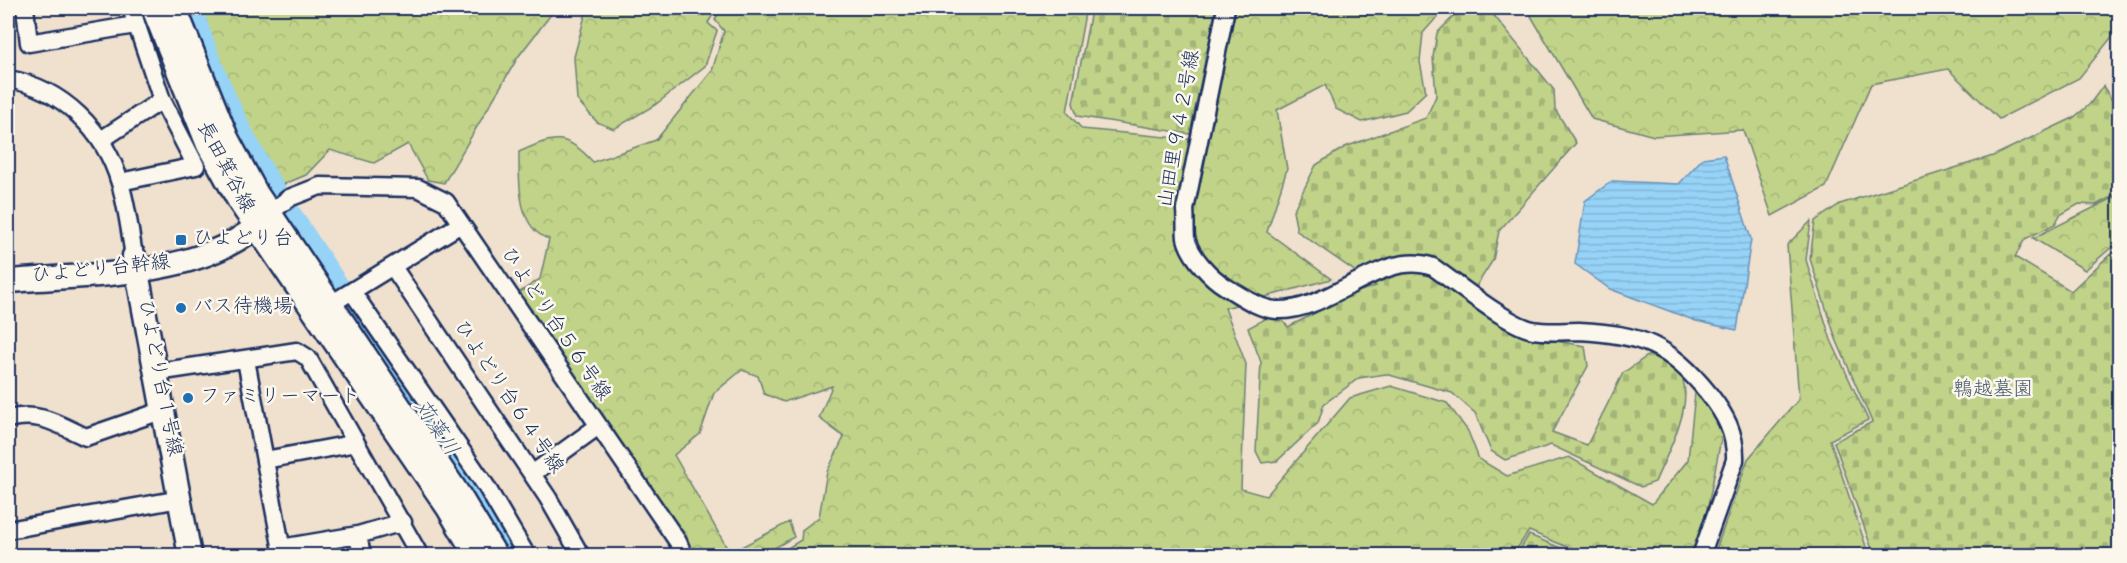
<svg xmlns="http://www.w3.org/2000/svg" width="2127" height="563" viewBox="0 0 2127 563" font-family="'Gochi Hand','Klee One',sans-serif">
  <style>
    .forest { fill: url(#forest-crowns); stroke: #6e8173; stroke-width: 1.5 }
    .cemetery { fill: url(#cemetery-stones); stroke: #6e8173; stroke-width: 1.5 }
    .water { fill: url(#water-rules); stroke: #6591ba; stroke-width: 1.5 }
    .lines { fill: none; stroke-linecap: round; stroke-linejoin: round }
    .river { stroke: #96d3f7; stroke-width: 24 }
    .street-casing { stroke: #1b2f5e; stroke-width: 21 }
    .secondary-casing { stroke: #1b2f5e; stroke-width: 27 }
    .street { stroke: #fbf7ec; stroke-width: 16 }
    .secondary { stroke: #fbf7ec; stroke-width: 22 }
    .poi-dot { fill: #1f6fb2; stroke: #fbf7ec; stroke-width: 2 }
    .labels { text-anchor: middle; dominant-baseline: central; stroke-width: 5; stroke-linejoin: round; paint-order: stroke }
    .street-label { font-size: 20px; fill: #1b2f5e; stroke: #fbf7ec }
    .poi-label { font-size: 20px; fill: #1b2f5e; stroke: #fbf7ec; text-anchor: start }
    .park-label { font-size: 20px; fill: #445868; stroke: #fbf7ec }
    .water-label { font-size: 21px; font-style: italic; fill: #3a5884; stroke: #fbf7ec }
  </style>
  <defs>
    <pattern id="forest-crowns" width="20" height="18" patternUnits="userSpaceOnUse" patternTransform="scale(1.5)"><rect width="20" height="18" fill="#c0d388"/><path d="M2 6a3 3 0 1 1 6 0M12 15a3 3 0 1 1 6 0" fill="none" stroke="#a4b578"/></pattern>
    <pattern id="cemetery-stones" width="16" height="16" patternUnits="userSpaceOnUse" patternTransform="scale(1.5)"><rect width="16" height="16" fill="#c0d388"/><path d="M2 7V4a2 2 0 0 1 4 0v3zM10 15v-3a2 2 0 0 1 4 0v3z" fill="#a4b578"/></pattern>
    <pattern id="water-rules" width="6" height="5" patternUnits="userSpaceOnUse" patternTransform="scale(1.5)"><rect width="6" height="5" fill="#96d3f7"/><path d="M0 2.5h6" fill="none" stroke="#81b5d6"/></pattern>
  </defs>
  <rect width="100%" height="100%" fill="#f0e0ce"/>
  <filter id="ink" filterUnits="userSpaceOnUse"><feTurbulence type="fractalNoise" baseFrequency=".0167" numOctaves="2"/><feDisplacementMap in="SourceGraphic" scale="12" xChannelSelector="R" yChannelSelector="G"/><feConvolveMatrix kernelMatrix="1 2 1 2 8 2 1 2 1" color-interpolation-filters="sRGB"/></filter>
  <g filter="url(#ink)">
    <path class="forest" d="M191,8H556L518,57L444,183L428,180L408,144L374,163L330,150L306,175L277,187L234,130Z
      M587,8H717L708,23L717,31L705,66L655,105L614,129L597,122L577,100L574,57Z
      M721,8H1086L1067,112L1082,129L1208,141L1236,8H1445L1423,33L1420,62L1426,92L1406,111L1362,122L1336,109L1325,85L1277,110L1287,169L1267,232L1331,279L1225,308L1246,364L1241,489L1266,496L1350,398L1391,386L1447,403L1468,431L1479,459L1507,476L1569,457L1652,504L1688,460L1696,384L1723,429L1703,532L1688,556L1586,555L1529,531L1512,556L776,555L801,540L802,530L819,517L827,472L844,437L819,418L832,386L784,402L764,394L758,376L742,370L714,393L700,434L674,455L730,553L789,522L794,537L762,555H693L643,476L567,375L520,292L540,279L549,239C517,229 519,181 519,152C553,137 565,131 593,162L656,140L712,71L724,31L715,20Z
      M1537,8H2119V28L2079,78L1999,119L1948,69L1871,84L1826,187L1772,216L1743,130L1654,136L1592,119L1531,16Z
      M2119,195V241L2085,270L2033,238Z
      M1811,221L1806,260L1831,340L1868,420L1830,440L1869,555H1714L1748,459L1799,399L1787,245Z"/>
    <path class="cemetery" d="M1095,8H1216L1190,134L1077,116L1073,103L1091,11Z
      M1481,8H1488L1554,90L1555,109L1576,143L1499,231L1493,260L1468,299L1526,336L1585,346L1588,366L1552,432L1587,445L1623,373L1649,355C1656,359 1669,362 1675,367C1702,394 1667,453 1655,482L1641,487L1551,445L1505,460L1491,451L1475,413L1452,393L1386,374L1359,378L1324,404L1318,423L1277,461L1262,463L1256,451L1261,362L1248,328L1276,313L1288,327L1354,293L1376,286L1297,231L1293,211L1316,165L1345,147L1426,118L1436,96L1433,57L1437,33L1457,13Z
      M2103,86L2119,111V193L2096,205L2079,204L2060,215L2055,224L2025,239L2015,257L2071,291L2119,246V555H1874L1834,442L1872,422L1836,339L1810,259L1815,221L1840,204L1993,156L2073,118L2089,105Z
      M1529,535L1578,555H1516Z"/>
    <path class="water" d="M1724,155L1751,239L1737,330L1696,321L1610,289L1575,264L1585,201L1612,181L1679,184L1703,158Z"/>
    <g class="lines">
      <path class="river" d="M190,8C211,71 237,134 274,191
        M289,214L342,294
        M350,306L484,503L511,556"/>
      <g class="street-casing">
        <path id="street" d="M25,8L29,43L135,25
          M1226,8L1185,210C1186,219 1185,229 1186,238C1190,256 1211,278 1226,287C1241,296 1259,309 1276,310C1329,313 1382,248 1433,267C1456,283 1508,325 1533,330C1548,333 1564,331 1579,331C1641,334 1670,345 1709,394C1725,414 1736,434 1735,460L1701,556
          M8,79C62,88 105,131 120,183C127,206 130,232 134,256
          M101,140L162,100
          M120,182L196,166L162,100L131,8
          M270,213L289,198L320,186L418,188L446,202L461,224
          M393,267L548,498L581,556
          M353,293L486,486L527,556
          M331,304L461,224L678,542L684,556
          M246,360L283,556
          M157,372L297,351L308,358L420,556
          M8,419C40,411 57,424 86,437L164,410
          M265,460L346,445L355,440
          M532,474L597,427
          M8,530L180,499
          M358,535L362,556
          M281,548L358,535L403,522"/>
      </g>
      <g class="secondary-casing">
        <path id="secondary" d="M153,8L208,145L240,203L448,508L476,556
          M175,8L227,138L257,194L461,498L496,556
          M134,256L190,556
          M8,281C90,274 205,279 267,217"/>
      </g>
      <use href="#street" class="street"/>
      <use href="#secondary" class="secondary"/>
    </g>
  </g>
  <g class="poi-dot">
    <rect x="175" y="234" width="12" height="12" rx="3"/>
    <circle cx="181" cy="308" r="6"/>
    <circle cx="188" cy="398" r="6"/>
  </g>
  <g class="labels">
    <g class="street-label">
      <text transform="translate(1181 129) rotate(-80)">山田里９４２号線</text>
      <text transform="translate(224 168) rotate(62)">長田箕谷線</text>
      <text transform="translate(101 271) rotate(-6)">ひよどり台幹線</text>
      <text transform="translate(554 325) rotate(56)">ひよどり台５６号線</text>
      <text transform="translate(158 378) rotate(79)">ひよどり台１号線</text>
      <text transform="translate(507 398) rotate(56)">ひよどり台６４号線</text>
    </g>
    <g class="poi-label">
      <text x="193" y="240">ひよどり台</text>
      <text x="193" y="308">バス待機場</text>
      <text x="200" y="398">ファミリーマート</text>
    </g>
    <g class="park-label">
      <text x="1993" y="391">鵯越墓園</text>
    </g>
    <g class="water-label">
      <text transform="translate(434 429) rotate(56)">苅藻川</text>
    </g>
  </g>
  <rect width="2127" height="563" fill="none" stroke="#fbf7ec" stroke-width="30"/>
  <rect x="15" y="15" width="2097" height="533" fill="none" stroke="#1b2f5e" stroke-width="2" filter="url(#ink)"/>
</svg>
